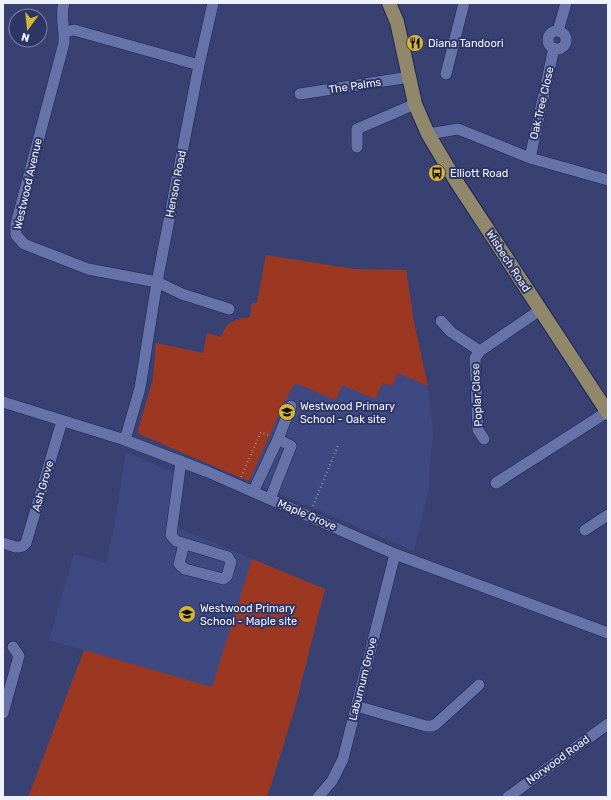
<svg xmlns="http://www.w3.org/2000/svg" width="611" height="800" viewBox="0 0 611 800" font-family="Rubik,sans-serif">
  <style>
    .built { fill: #3f4981 }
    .green { fill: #9c3822 }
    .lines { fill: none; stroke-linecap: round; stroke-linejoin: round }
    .minor-casing { stroke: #1f2655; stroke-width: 12 }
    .major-casing { stroke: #1f2655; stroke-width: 16 }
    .path { stroke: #8b91b2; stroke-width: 2; stroke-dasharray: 1 3; stroke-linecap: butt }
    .minor { stroke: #6672a8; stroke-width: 11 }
    .major { stroke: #91886b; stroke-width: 14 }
    .labels { text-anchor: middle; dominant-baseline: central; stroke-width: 4; stroke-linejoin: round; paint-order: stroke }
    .poi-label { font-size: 11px; fill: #eff2ff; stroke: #2e3666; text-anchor: start }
    .street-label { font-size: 11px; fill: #eff2ff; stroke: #2e3666 }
  </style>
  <rect width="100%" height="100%" fill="#384172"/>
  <path class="built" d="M266,255L354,269L406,270L414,322L429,394L433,434L429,475L430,483L414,551L139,434L138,430L153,379L156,343L203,353L207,333L221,337L226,327L230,323L237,319L250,317L252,303H257Z
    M126,452L184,477L178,528L325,589L294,711L270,790L73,680L84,650L49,640L74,554L106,563L115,522Z"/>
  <path class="green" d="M266,255L354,269L406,270L414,322L428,386L398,373L392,386L383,383L375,399L342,385L336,400L295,383L285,401L251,477L248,481L139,434L138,430L153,379L156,343L203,353L207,333L221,337C227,321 234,320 250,317L252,303H257Z
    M252,559L325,589L294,711L267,797H28L84,650L212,687Z"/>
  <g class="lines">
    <g class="minor-casing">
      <path id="minor" d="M64,3C60,16 65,29 64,43L16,224V235L24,244L88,269L157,282L182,294L229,309
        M548 40a9 9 0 1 1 18 0a9 9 0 1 1-18 0Z
        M558,31L566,3
        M65,32L74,30L199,65L157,282L140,388L125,440
        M199,65L213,3
        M446,74L464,3
        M300,94L410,77
        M428,134L458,129L530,158L608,180
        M357,147V129L415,104
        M530,158L554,48
        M441,321L451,332L480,351
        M3,402L125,440L208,472L395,554L608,633
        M484,439L478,430L475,358L480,351L540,310
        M181,461L171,535L176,541L228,557L231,562L227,576L223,579L185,569L179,564L184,544
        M496,483L607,412
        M253,492L278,439L291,406
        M270,499L291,446L278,439
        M585,530L608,515
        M3,543C11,545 20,551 26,543L62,421
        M356,706L426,726H432L436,724L479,685
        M3,713L19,656L13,647
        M318,797L332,781L343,759L395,554
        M508,797L608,724"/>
    </g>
    <g class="major-casing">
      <path id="major" d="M389,3L397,22L415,104L428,134L456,181L608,413"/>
    </g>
    <path class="path" d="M241,477L261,432L268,435
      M313,506L339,443"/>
    <use href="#minor" class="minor"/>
    <use href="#major" class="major"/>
  </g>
  <defs>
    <g id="restaurant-disc" transform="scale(0.9)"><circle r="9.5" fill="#d6b534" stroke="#2e3666"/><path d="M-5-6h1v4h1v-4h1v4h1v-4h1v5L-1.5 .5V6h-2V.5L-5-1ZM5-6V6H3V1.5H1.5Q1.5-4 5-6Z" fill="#111"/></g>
    <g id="bus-disc" transform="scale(0.9)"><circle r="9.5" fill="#d6b534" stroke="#2e3666"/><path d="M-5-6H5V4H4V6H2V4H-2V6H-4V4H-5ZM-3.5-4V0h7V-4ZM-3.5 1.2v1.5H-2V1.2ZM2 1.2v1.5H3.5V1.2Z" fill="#111"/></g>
    <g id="school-disc" transform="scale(0.9)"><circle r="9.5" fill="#d6b534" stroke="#2e3666"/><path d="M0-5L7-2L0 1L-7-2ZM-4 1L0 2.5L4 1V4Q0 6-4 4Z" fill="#111"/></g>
  </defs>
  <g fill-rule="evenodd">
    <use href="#restaurant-disc" x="415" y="43"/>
    <use href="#bus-disc" x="437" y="173"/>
    <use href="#school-disc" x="287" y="412"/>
    <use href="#school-disc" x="187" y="614"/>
  </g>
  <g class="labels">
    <g class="poi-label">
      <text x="428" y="43">Diana Tandoori</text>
      <text x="450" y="173">Elliott Road</text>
      <text x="300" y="406">Westwood Primary<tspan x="300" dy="13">School - Oak site</tspan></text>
      <text x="200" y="608">Westwood Primary<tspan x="200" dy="13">School - Maple site</tspan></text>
    </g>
    <g class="street-label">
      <text transform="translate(355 86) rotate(-9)">The Palms</text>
      <text transform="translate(542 103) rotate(-77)">Oak Tree Close</text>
      <text transform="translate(28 184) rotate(-77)">Westwood Avenue</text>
      <text transform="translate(176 184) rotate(-79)">Henson Road</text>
      <text transform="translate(508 261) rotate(57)">Wisbech Road</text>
      <text transform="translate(477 395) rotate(-93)">Poplar Close</text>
      <text transform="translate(43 486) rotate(-74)">Ash Grove</text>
      <text transform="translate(307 515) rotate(23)">Maple Grove</text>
      <text transform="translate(363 679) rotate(-76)">Laburnum Grove</text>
      <text transform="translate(558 760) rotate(-36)">Norwood Road</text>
    </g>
  </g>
  <rect width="611" height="800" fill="none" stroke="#eff2ff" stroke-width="8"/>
  <g transform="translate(28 28) rotate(195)"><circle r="19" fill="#2e3666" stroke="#7b81a3"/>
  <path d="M0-3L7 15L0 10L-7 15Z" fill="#d6b534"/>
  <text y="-6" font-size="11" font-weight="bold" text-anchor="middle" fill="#eff2ff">N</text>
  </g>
</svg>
